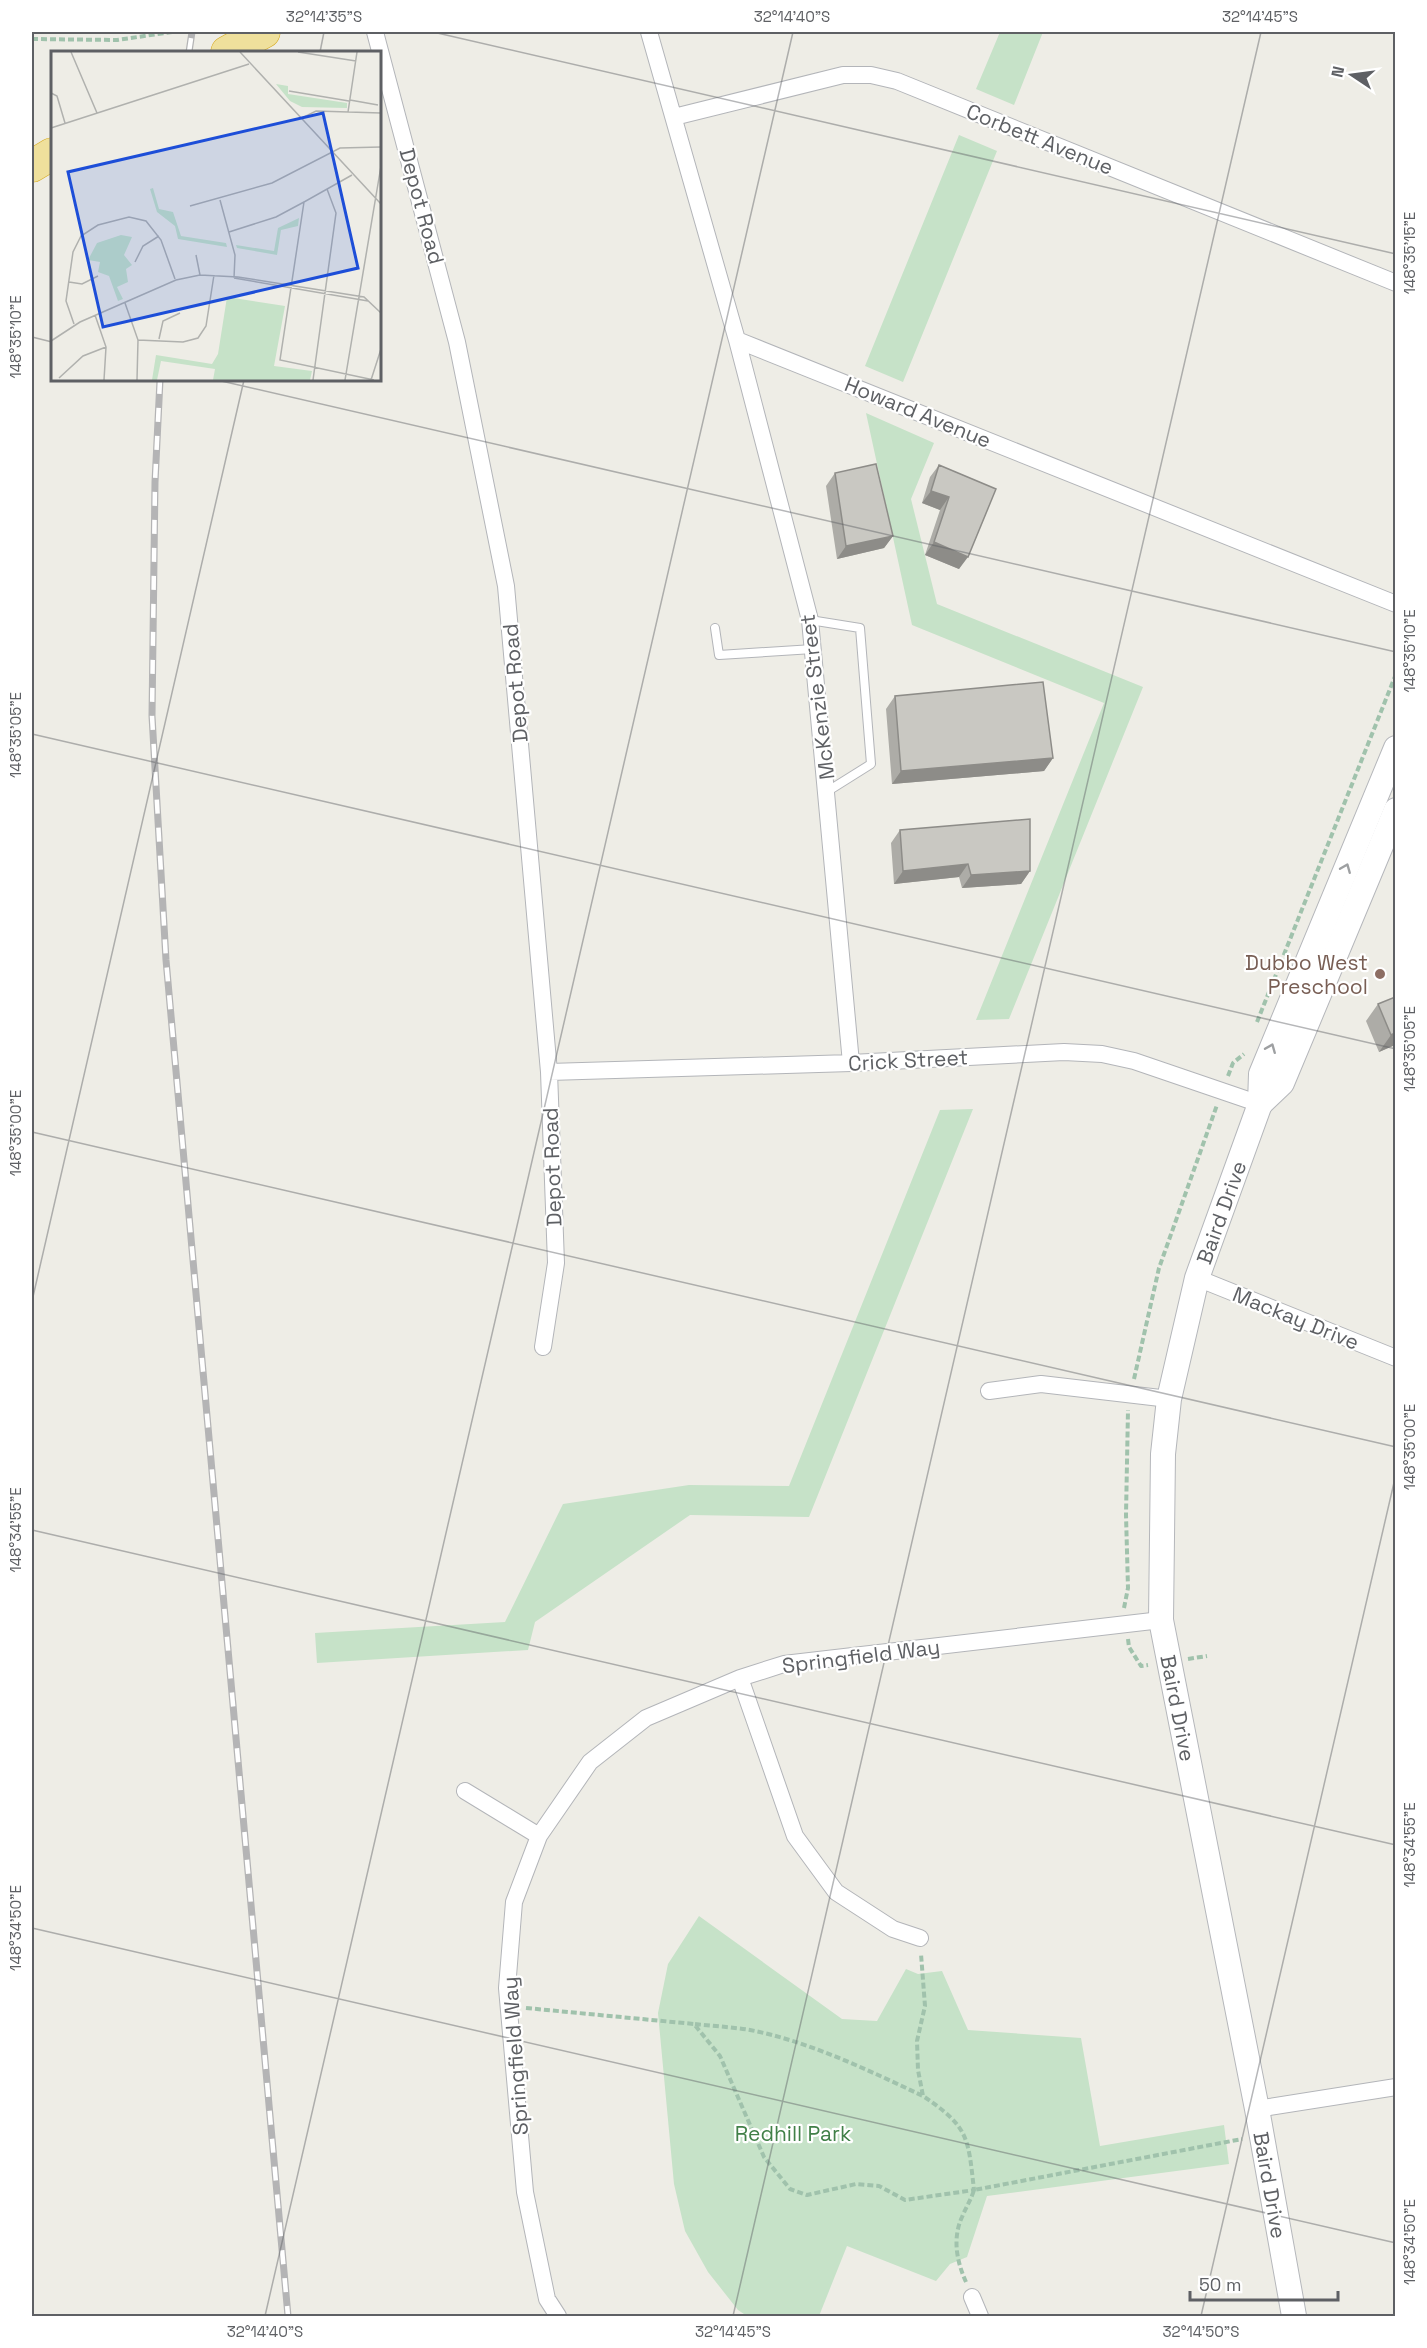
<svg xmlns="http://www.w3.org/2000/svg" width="1427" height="2348" viewBox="0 0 1427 2348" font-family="'Space Grotesk',sans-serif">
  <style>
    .green { fill: #c6e2c8 }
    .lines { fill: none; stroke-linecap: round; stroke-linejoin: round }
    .lane-casing { stroke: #b3b5b9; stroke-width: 10 }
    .street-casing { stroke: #b3b5b9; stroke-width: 18 }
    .secondary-casing { stroke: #b5b7bb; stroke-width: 26 }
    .highway-casing { stroke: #d6a91e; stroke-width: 33 }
    .path { stroke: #a0c2ac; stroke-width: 4; stroke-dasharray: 6 3; stroke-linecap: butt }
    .lane { stroke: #fff; stroke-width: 8 }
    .street { stroke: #fff; stroke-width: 16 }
    .secondary { stroke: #fff; stroke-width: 24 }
    .highway { stroke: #efe09c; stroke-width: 32 }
    .rail-casing { stroke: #b4b4b5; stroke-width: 7 }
    .rail { stroke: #fff; stroke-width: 4.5; stroke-dasharray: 14; stroke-linecap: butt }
    .wall { fill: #adaca7 }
    .shaded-wall { fill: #8d8c88 }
    .building { fill: #c9c8c2; stroke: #8d8c88; stroke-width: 1.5 }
    .oneway { stroke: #9ea0a2 }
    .ticks { fill: none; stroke: #5e6064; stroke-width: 1.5; stroke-opacity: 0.45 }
    .education-dot { fill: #8d6e63; stroke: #fff; stroke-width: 2 }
    .labels { text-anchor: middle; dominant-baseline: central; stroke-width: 4.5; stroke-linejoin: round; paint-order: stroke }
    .street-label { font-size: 21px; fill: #5e6064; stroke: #fff }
    .education-label { font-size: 21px; fill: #785e54; stroke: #fff; text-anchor: end }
    .park-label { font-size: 21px; fill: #418048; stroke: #fff }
    .inset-road { fill: none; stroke: #b0b1ae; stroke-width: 1.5 }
    .view { fill: #1d4ed8; fill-opacity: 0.15; stroke: #1d4ed8; stroke-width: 3 }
    .inset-edge { fill: none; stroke: #5e6064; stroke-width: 3 }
    .neatline { fill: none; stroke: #5e6064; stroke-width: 2 }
    .ticks-label { font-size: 15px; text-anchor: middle; fill: #5e6064 }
  </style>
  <rect width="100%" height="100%" fill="#eeede6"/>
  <path class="green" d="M1000,32H1043L1014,105L976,89Z
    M959,135L997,151L903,382L865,366Z
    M866,413L934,443L911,499L937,604L1143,687L1009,1019L976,1020L1104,703L912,625Z
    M973,1109L809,1517L690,1515L535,1622L528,1650L317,1663L315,1633L505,1622L563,1504L689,1485L789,1486L940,1110Z
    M699,1916L842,2019L877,2021L906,1969L918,1974L942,1971L968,2030L1081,2038L1100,2146L1224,2125L1229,2164L987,2196L967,2257L950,2264L936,2281L847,2246L819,2316H747L738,2310L708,2272L685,2231L674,2184L658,2013L668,1964Z"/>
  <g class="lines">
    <g class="lane-casing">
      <path id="lane" d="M810,620L860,628L871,764L828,791
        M715,628L719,655L813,649"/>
    </g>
    <g class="street-casing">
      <path id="street" d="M375,32L457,342L506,586L549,1072L556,1263L543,1347
        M649,32L737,340L1396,604
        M674,117L843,75H871L897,81L1396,283
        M737,340L810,620L851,1063
        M549,1072L851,1063L1064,1052L1102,1054L1134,1061L1260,1104
        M1197,1278L1396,1358
        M989,1391L1041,1384L1169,1399
        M740,1678L795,1836L836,1892L893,1929L920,1938
        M465,1791L539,1836
        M1257,2109L1396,2087
        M972,2297L980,2316
        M558,2316L547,2299L525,2192L507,1988L514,1902L539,1836L590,1762L646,1718L740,1678L784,1664L1161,1620"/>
    </g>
    <g class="secondary-casing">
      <g id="secondary">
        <path d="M1260,1104L1282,1083L1396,810"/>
        <path id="s1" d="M1294,2316L1257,2109L1161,1620L1163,1454L1169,1399L1197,1278L1260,1104L1261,1074L1396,748"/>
      </g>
    </g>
    <g class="highway-casing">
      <path id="highway" d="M227,52L264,32
        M32,166L52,154"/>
    </g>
    <path class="path" d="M32,39L117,40L172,32
      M1257,1022L1396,674
      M1228,1076L1233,1063L1244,1054
      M1134,1379L1159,1268L1217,1105
      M1124,1608L1128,1588L1126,1515L1128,1410
      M1128,1639L1129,1647L1141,1666L1148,1665
      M1188,1659L1207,1656
      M526,2008L694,2024L720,2056L764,2157L790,2189L807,2195L856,2184L879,2186L905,2200L974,2190C968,2137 969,2127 923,2096L918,2070L917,2041L925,2006L921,1954
      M695,2024C713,2026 732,2027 750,2030C808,2041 870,2071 923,2096
      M966,2282C957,2262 952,2239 962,2217C966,2207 971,2200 974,2190L1242,2139"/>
    <use href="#lane" class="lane"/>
    <use href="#street" class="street"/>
    <use href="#secondary" class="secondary"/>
    <use href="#highway" class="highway"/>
    <g class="rail-casing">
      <path id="rail" d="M189,52L192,32
        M160,380L155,482L152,716L166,960L288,2316"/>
    </g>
    <use href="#rail" class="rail"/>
  </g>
  <path class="wall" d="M939,465L996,489L959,569L925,555L940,510L922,503L930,477Z
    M835,473L893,536L884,548L837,559L826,486Z
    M895,696L1053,758L1044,771L892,784L886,709Z
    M900,830L1030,871L1021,884L962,888L959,877L894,884L891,843Z
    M1378,1004L1395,1045L1379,1052L1366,1021Z"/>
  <path class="shaded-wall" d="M931,491L949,497L940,510L922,503Z
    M893,536L884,548L837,559L846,546Z
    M934,542L968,557L959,569L925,555Z
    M1053,758L1044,771L892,784L901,771Z
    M968,864L959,877L894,884L903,871Z
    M1030,871L1021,884L962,888L971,875Z
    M1395,1033V1045L1379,1052L1391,1035Z"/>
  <path class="building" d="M876,464L893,536L846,546L835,473Z
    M939,465L996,489L968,557L934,542L949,497L931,491Z
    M1043,682L1053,758L901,771L895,696Z
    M1030,819V871L971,875L968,864L903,871L900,830Z
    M1395,997V1033L1391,1035L1378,1004Z"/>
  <defs><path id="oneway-chevron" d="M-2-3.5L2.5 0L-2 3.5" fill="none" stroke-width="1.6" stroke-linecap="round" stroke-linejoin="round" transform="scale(1.5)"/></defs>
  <g class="oneway">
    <use href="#oneway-chevron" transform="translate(1346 868) rotate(-68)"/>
    <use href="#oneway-chevron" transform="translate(1271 1048) rotate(-68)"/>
  </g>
  <path class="ticks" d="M433,32L1396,254M320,52L324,32M32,337L52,342M217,380L1396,652M32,734L1396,1049M32,1132L1396,1447M32,1301L244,380M32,1530L1396,1845M32,1928L1396,2243M265,2316L793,32M733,2316L1261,32M1201,2316L1396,1474"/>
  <circle class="education-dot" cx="1380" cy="974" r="6"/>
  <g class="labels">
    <g class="street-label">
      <text transform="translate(1040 139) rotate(22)">Corbett Avenue</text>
      <text transform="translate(422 206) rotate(75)">Depot Road</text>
      <text transform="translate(918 412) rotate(22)">Howard Avenue</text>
      <text transform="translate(515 683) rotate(-95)">Depot Road</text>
      <text transform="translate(817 697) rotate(-97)">McKenzie Street</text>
      <text transform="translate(908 1060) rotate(-3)">Crick Street</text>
      <text transform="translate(552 1167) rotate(-92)">Depot Road</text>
      <text stroke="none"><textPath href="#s1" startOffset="1124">Baird Drive</textPath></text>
      <text transform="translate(1296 1318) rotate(22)">Mackay Drive</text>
      <text transform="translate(861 1656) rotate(-7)">Springfield Way</text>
      <text transform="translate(1178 1708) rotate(79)">Baird Drive</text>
      <text transform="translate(515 2056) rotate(-94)">Springfield Way</text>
      <text transform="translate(1270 2185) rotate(80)">Baird Drive</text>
    </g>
    <g class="education-label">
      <text x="1368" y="962">Dubbo West<tspan x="1368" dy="24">Preschool</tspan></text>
    </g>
    <g class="park-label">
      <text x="793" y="2133">Redhill Park</text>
    </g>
  </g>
  <g transform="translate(51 51)">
    <rect width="330" height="330" fill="#eeede6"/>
    <path d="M225,33L237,35V43L296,52V57L251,56L239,50ZM102,137L108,158L122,161L130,185L175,192L176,196L127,188L124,175L106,161L99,138ZM248,167L247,175L230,179L226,204L186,197L185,194L223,200L227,177ZM70,184L81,186L73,204L81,214L75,218L77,231L66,236L72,248L67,250L58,225L47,221L49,211L37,209L46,192ZM176,246L234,255L223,315L261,320L259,329H162L164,318L110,310L106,329H101L105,304L161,313L167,303Z" fill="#c6e2c8"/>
    <path class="inset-road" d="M20,1L46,62M189,1L330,153M247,1L305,10M238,40L298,50M0,42L6,45L14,72M299,49L327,54M297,61L306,1M251,67L265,60L330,62M0,77L198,13M301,124L253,151L229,309L323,329M169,149L184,204L183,227M139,155L221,132L289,97L330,96M178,181L225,166L253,151M145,204L149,224M84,211L92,195L108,185M183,227L317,250M18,231L31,233L47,225M74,252L87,289L86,329M44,264L55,296L53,329M23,273L15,250L22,201L30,185L47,174L78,166L95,170L110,189L124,228M108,288L112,270L129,262M87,289L132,291L147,287L155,275L163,224M0,290L29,271L125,229L149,224L187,226L313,246L330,262M8,327L32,305L55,296M262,329L285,162L276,138M294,329L330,115M320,329L330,298"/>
    <path class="view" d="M272,62L307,217L52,276L17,121Z"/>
    <rect width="330" height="330" class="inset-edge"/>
  </g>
  <rect width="1427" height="2348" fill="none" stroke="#ffffff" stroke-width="66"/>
  <g transform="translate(1352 75) rotate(283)" stroke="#ffffff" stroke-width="4.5" paint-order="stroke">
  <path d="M0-4.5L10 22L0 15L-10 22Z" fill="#5e6064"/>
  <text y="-9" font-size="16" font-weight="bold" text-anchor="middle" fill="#5e6064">N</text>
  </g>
  <path d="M1190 2291v9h148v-9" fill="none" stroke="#5e6064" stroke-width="3"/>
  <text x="1199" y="2291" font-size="18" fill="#5e6064" stroke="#ffffff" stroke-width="4.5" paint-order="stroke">50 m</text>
  <rect x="33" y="33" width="1361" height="2282" class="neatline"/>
  <g class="ticks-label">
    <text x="324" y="22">32°14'35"S</text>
    <text x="792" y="22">32°14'40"S</text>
    <text x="1260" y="22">32°14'45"S</text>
    <text transform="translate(1410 253) rotate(-90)" y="5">148°35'15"E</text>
    <text transform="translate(16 337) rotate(-90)" y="5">148°35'10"E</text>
    <text transform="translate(1410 651) rotate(-90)" y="5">148°35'10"E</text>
    <text transform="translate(16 735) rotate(-90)" y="5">148°35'05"E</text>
    <text transform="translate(1410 1049) rotate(-90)" y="5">148°35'05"E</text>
    <text transform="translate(16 1133) rotate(-90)" y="5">148°35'00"E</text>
    <text transform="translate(1410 1447) rotate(-90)" y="5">148°35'00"E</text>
    <text transform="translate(16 1530) rotate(-90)" y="5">148°34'55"E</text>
    <text transform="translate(1410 1845) rotate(-90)" y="5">148°34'55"E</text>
    <text transform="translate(16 1928) rotate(-90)" y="5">148°34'50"E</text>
    <text transform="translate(1410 2242) rotate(-90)" y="5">148°34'50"E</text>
    <text x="265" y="2337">32°14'40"S</text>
    <text x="733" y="2337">32°14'45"S</text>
    <text x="1201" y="2337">32°14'50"S</text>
  </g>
</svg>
